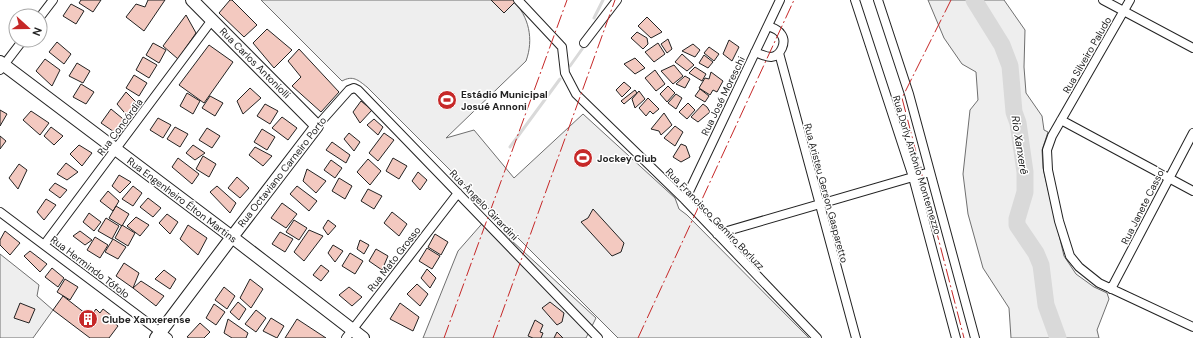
<svg xmlns="http://www.w3.org/2000/svg" width="1193" height="338" viewBox="0 0 1193 338" font-family="'DM Sans',sans-serif">
  <style>
    .green { fill: #eee; stroke: #6f6f6f }
    .lines { fill: none; stroke-linecap: round; stroke-linejoin: round }
    .stream { stroke: #d9d9d9; stroke-width: 3 }
    .river { stroke: #d9d9d9; stroke-width: 17 }
    .building { fill: #f3c9c0; stroke: #222 }
    .street-casing { stroke: #222; stroke-width: 10 }
    .secondary-casing { stroke: #222; stroke-width: 14 }
    .street { stroke: #fff; stroke-width: 8 }
    .secondary { stroke: #fff; stroke-width: 12 }
    .power { stroke: #c62828; stroke-width: 1; stroke-dasharray: 14 3 2 3; stroke-linecap: butt }
    .labels { text-anchor: middle; dominant-baseline: central; stroke-width: 3; stroke-linejoin: round; paint-order: stroke }
    .street-label { font-size: 10px; fill: #222; stroke: #fff }
    .poi-label { font-size: 10px; font-weight: bold; fill: #222; stroke: #fff; text-anchor: start }
    .water-label { font-size: 11px; font-style: italic; fill: #222; stroke: #fff }
  </style>
  <rect width="100%" height="100%" fill="#fff"/>
  <path class="green" d="M261,0H513C529,17 534,39 526,61L446,138L474,130L514,178L583,114L675,198L679,209L687,215L809,338H618L367,87C358,80 353,75 342,81Z
    M928,0H1004L1025,30L1024,67L1026,93L1042,116L1044,130L1048,132L1042,150L1043,168L1064,256L1076,274L1094,287L1107,293L1109,299L1097,330L1099,338H1011L1009,308L983,268L968,214L963,174L970,110L978,100L976,72L962,64L944,38Z
    M487,218L596,318L586,338H423L458,251Z
    M0,254L39,285L37,296L53,310L33,338H0Z"/>
  <g class="lines">
    <path class="stream" d="M594,18L603,0
      M570,66L585,45
      M510,147L560,79"/>
    <path class="river" d="M974,0L1002,45L1010,66L1014,112L1018,123L1025,172V192L1017,219V225L1036,253L1041,265L1046,305L1058,338"/>
  </g>
  <path class="building" d="M81,0H101L93,12L79,3Z
    M148,0H165L144,31L126,17L136,4L145,7Z
    M230,0H232L257,25L244,37L219,13Z
    M491,0H513L515,2L504,13Z
    M71,4L84,11L76,24L63,16Z
    M186,15L196,33L178,59L163,46Z
    M647,17L662,32L651,38L638,26Z
    M267,29L292,50L274,68L253,43Z
    M637,32L647,38L648,44L643,49L631,38Z
    M668,39L672,49L667,53L661,44Z
    M729,40L739,47L732,61L723,54Z
    M57,42L71,54L64,64L49,52Z
    M153,43L166,50L159,63L146,55Z
    M658,43L665,54L654,62L645,52Z
    M693,44L700,50L695,57L682,51Z
    M209,45L233,62L204,103L179,85Z
    M709,47L719,54L714,61L704,53Z
    M299,49L339,92L321,112L292,86L301,77L288,61Z
    M682,54L694,65L687,71L675,62Z
    M704,55L713,62L708,68L699,63Z
    M143,57L157,65L149,78L136,70Z
    M635,58L645,68L635,74L624,64Z
    M45,59L60,70L52,86L36,71Z
    M77,63L90,71L83,83L69,76Z
    M674,65L683,76L673,84L661,71Z
    M695,67L706,74L702,81L689,73Z
    M655,70L665,84L656,91L645,78Z
    M711,72L723,81L717,92L713,90L710,95L699,88L705,78L709,79Z
    M134,75L147,83L139,96L126,88Z
    M685,76L690,79L685,88L676,84Z
    M624,82L631,88L622,97L616,90Z
    M81,84L94,92L86,104L73,97Z
    M668,86L675,93L667,102L660,94Z
    M250,88L261,98L243,114L237,101Z
    M700,89L709,96L705,102L695,96Z
    M635,90L637,93L624,104L621,101Z
    M639,91L645,99L635,108L632,99Z
    M126,92L140,106L130,119L117,104Z
    M187,93L200,101L193,114L180,106Z
    M676,94L682,98L676,109L668,103Z
    M210,96L223,103L215,116L202,108Z
    M648,98L659,109L653,114L650,111L646,116L639,108Z
    M361,101L372,110L360,123L353,112Z
    M688,103L695,110L687,119L679,112Z
    M265,104L278,111L270,124L257,116Z
    M703,104L707,107L710,112L698,122L691,117Z
    M111,109L128,123L120,136L101,123Z
    M0,110L7,114L0,126Z
    M31,111L49,123L40,135L23,120Z
    M664,113L672,125L661,135L659,131L651,129Z
    M282,117L297,128L288,140L272,128Z
    M158,118L171,125L163,138L150,130Z
    M374,119L383,127L378,135L367,125Z
    M675,126L683,132L675,146L664,138Z
    M51,127L63,136L54,145L44,136Z
    M175,127L188,134L180,147L167,139Z
    M207,128L220,136L212,148L199,140Z
    M262,129L275,137L267,150L254,142Z
    M349,133L360,142L354,151L344,139Z
    M384,133L394,140L378,161L369,153Z
    M0,136L6,141L0,149Z
    M332,142L350,155L346,163L326,150Z
    M681,144L686,146L690,157L681,162L673,157Z
    M79,145L92,153L82,166L70,154Z
    M193,145L205,153L195,160L186,153Z
    M255,147L272,156L263,166L249,155Z
    M203,156L216,164L209,177L196,169Z
    M178,158L199,174L192,184L172,167Z
    M393,158L407,166L399,179L386,171Z
    M368,159L381,171L370,185L357,172Z
    M331,160L342,168L335,178L324,170Z
    M66,163L78,172L67,180L57,174Z
    M19,164L27,170L18,189L9,178Z
    M307,169L326,181L316,193L303,181Z
    M418,172L427,180L420,190L412,181Z
    M119,175L131,182L120,193L112,186Z
    M237,177L249,188L240,198L228,188Z
    M339,178L352,186L345,199L332,191Z
    M55,183L67,190L60,198L49,190Z
    M133,186L142,193L133,206L122,199Z
    M217,186L236,203L230,213L210,192Z
    M297,186L317,201L309,211L290,194Z
    M368,189L382,196L374,209L361,201Z
    M108,191L119,201L113,211L100,201Z
    M148,198L161,208L153,217L140,207Z
    M46,199L56,205L44,220L37,212Z
    M282,203L297,214L286,228L271,218Z
    M116,206L129,214L122,226L109,218Z
    M593,209L624,243L621,252L612,256L581,222L588,218Z
    M392,212L407,224L399,236L384,223Z
    M89,213L101,222L94,231L83,222Z
    M167,214L178,222L170,234L159,223Z
    M136,217L149,225L140,236L127,226Z
    M106,218L119,226L112,239L98,231Z
    M294,220L307,228L299,240L286,232Z
    M328,220L336,226L328,235L323,228Z
    M122,225L135,233L128,246L115,238Z
    M188,225L207,238L198,255L180,239Z
    M309,230L323,236L304,261L294,252Z
    M5,231L20,243L10,255L0,245V240Z
    M80,231L92,240L85,245L73,236Z
    M280,232L293,239L285,252L272,244Z
    M435,234L448,242L441,255L428,247Z
    M95,237L108,245L100,258L87,250Z
    M113,239L126,247L118,259L105,252Z
    M360,240L369,245L364,254L357,249Z
    M333,245L343,251L335,262L328,253Z
    M427,248L440,256L432,269L419,261Z
    M376,249L388,256L382,270L369,261Z
    M30,251L47,264L40,272L24,256Z
    M350,253L363,261L355,274L342,266Z
    M124,263L139,273L133,288L116,276Z
    M321,265L329,271L321,281L313,275Z
    M52,268L64,278L58,287L45,277Z
    M427,269L436,278L430,288L421,278Z
    M164,270L176,279L170,289L155,279Z
    M65,279L78,287L70,300L57,292Z
    M250,279L263,289L251,308L240,298Z
    M141,281L164,296L156,306L133,288Z
    M417,284L428,294L420,306L407,294Z
    M224,287L235,296L227,309L215,300Z
    M349,287L362,297L352,306L339,295Z
    M63,296L90,317L96,309L100,313L103,309L112,316L111,320L118,326L109,338H90L53,310Z
    M238,302L246,309L239,320L230,312Z
    M550,302L564,313L562,322L557,325L542,308Z
    M20,303L35,309L29,323L14,318Z
    M400,303L419,317L413,331L390,319Z
    M214,304L225,312L216,325L206,318Z
    M256,310L266,318L256,332L245,324Z
    M271,318L284,326L277,338L263,331Z
    M228,319L248,333L246,338H232L224,333Z
    M297,319L326,338H285Z
    M535,320L543,325L540,332L543,333L541,338H533L528,336Z
    M200,323L210,332L204,338H189L187,337Z
    M557,332L563,338H554Z"/>
  <g class="lines">
    <g class="street-casing">
      <path id="street" d="M518,0L562,47L565,73L576,94L685,200L817,338
        M855,0L913,177L956,338
        M878,0L909,94L975,338
        M1103,0L1193,48
        M1130,0L1052,136L1047,150L1048,170L1059,221L1070,256L1079,267L1099,283L1193,327
        M40,17L53,0
        M584,43L617,0
        M755,52C760,54 766,57 771,57C781,56 787,42 781,34C778,29 773,28 768,26
        M779,53L856,338
        M0,70L23,40
        M1061,120L1193,191
        M317,126L349,90L354,88L358,90L598,338
        M685,200L780,0
        M0,212L168,338
        M717,234L930,172
        M44,245L212,20
        M1111,289L1193,133
        M346,338L458,193"/>
    </g>
    <g class="secondary-casing">
      <path id="secondary" d="M0,62L232,237L363,338
        M156,338L232,237L317,126L192,0"/>
    </g>
    <use href="#street" class="street"/>
    <use href="#secondary" class="secondary"/>
    <path class="power" d="M951,0L902,98L964,338
      M444,338L567,0
      M493,338L615,0
      M638,338L794,0"/>
  </g>
  <defs>
    <g id="stadium-disc" transform="scale(1)"><circle r="9.5" fill="#c62828" stroke="#fff"/><path d="M0-5a6.5 5 0 1 0 0 10a6.5 5 0 1 0 0-10ZM-3.5-1.8h7v3.6h-7Z" fill="#fff"/></g>
    <g id="building-disc" transform="scale(1)"><circle r="9.5" fill="#c62828" stroke="#fff"/><path d="M-4-6H4V6H1V3H-1V6H-4ZM-2.5-4.3h1.7v1.8h-1.7ZM.8-4.3h1.7v1.8H.8ZM-2.5-1h1.7V.8h-1.7ZM.8-1h1.7V.8H.8Z" fill="#fff"/></g>
  </defs>
  <g fill-rule="evenodd">
    <use href="#stadium-disc" x="447" y="100"/>
    <use href="#stadium-disc" x="583" y="158"/>
    <use href="#building-disc" x="88" y="319"/>
  </g>
  <g class="labels">
    <g class="street-label">
      <text transform="translate(1087 55) rotate(-60)">Rua Silveiro Paludo</text>
      <text transform="translate(255 63) rotate(45)">Rua Carlos Antoniolli</text>
      <text transform="translate(723 96) rotate(-64)">Rua José Moreschi</text>
      <text transform="translate(120 127) rotate(-53)">Rua Concórdia</text>
      <text transform="translate(917 165) rotate(73)">Rua Dorly Antônio Montemezzo</text>
      <text transform="translate(282 172) rotate(-52)">Rua Octaviano Carneiro Porto</text>
      <text transform="translate(826 193) rotate(75)">Rua Aristeu Gerson Gasparetto</text>
      <text transform="translate(182 200) rotate(37)">Rua Engenheiro Élton Martins</text>
      <text transform="translate(484 205) rotate(46)">Rua Ângelo Girardini</text>
      <text transform="translate(1143 206) rotate(-63)">Rua Janete Cassol</text>
      <text transform="translate(715 219) rotate(46)">Rua Francisco Gemiro Borluzz</text>
      <text transform="translate(394 259) rotate(-52)">Rua Mato Grosso</text>
      <text transform="translate(90 267) rotate(37)">Rua Hermindo Tófolo</text>
    </g>
    <g class="poi-label">
      <text x="461" y="94">Estádio Municipal<tspan x="461" dy="12">Josué Annoni</tspan></text>
      <text x="597" y="158">Jockey Club</text>
      <text x="102" y="319">Clube Xanxerense</text>
    </g>
    <g class="water-label">
      <text transform="translate(1020 145) rotate(81)">Rio Xanxerê</text>
    </g>
  </g>
  <g transform="translate(28 28) rotate(111)"><circle r="19" fill="#ffffff" stroke="#a7a7a7"/>
  <path d="M0-3L7 15L0 10L-7 15Z" fill="#c62828"/>
  <text y="-6" font-size="11" font-weight="bold" text-anchor="middle" fill="#222222">N</text>
  </g>
</svg>
